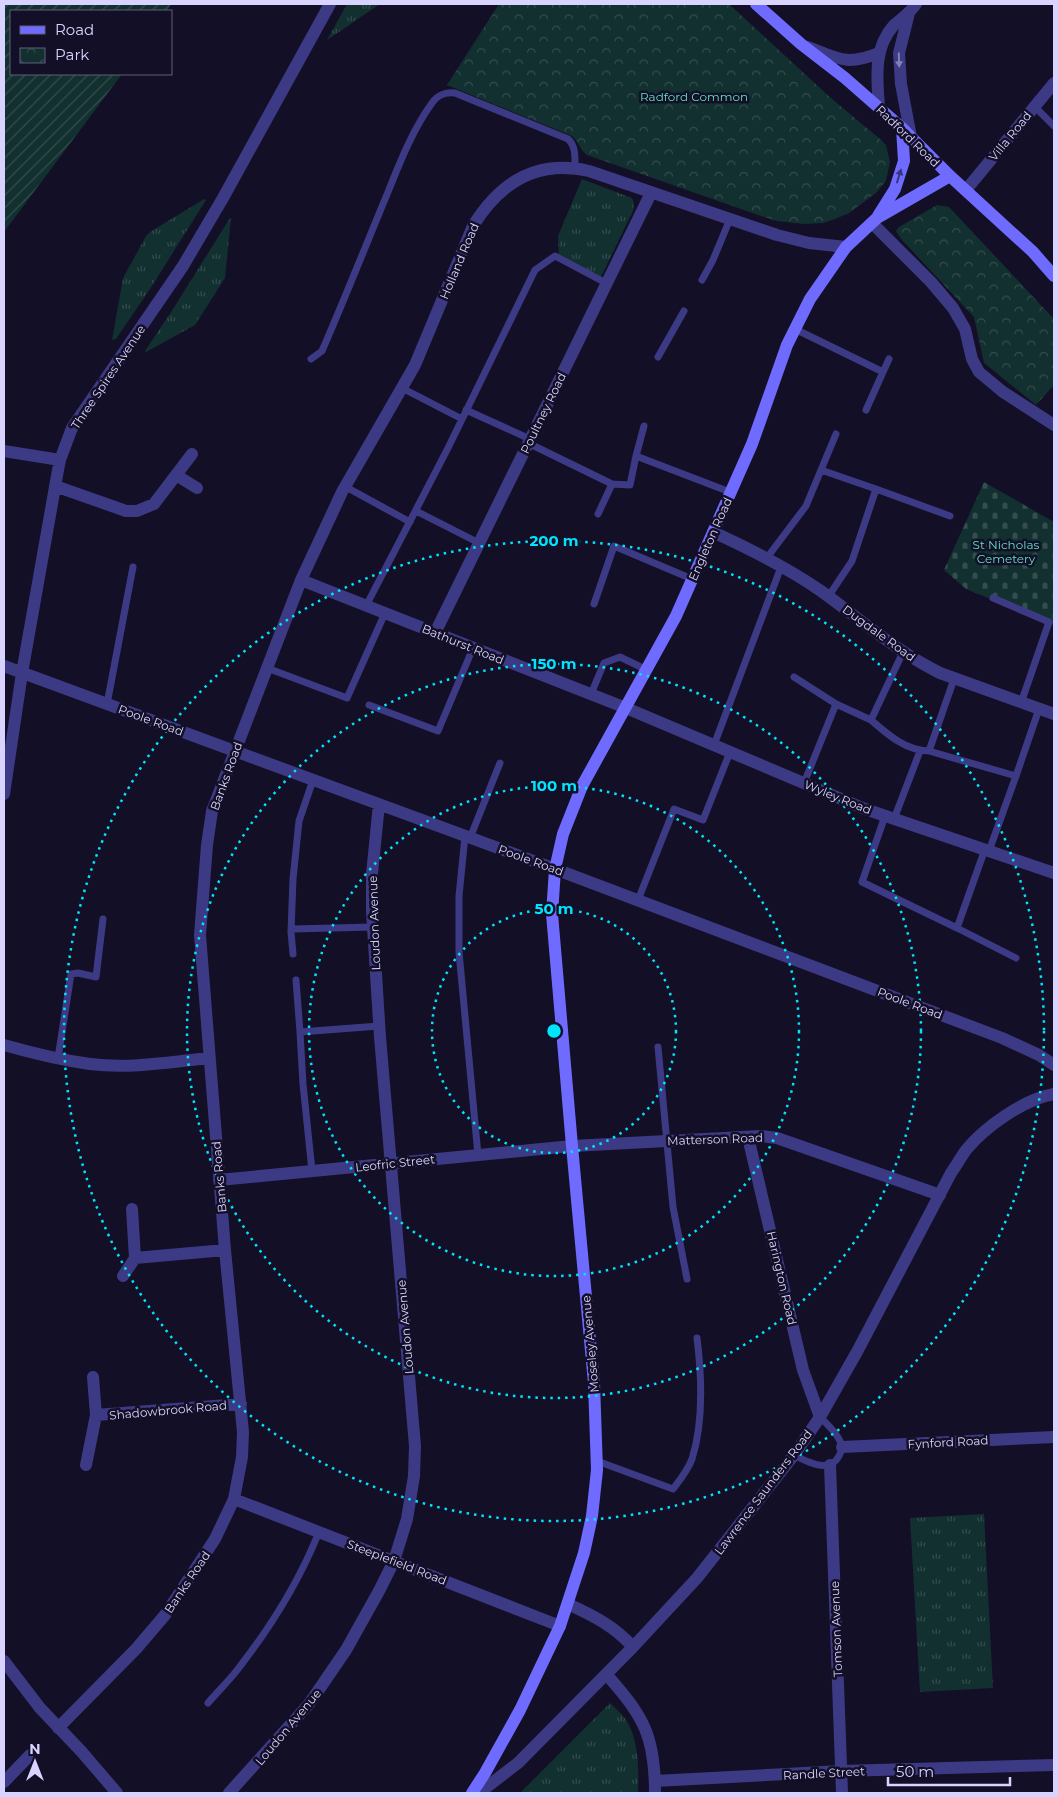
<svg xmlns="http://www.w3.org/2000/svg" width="1058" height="1797" viewBox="0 0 1058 1797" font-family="Montserrat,sans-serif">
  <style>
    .grass { fill: url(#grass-tufts) }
    .cemetery { fill: url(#cemetery-stones) }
    .park { fill: url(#park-crowns) }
    .garden { fill: url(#garden-furrows) }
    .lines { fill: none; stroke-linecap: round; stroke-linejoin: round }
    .service { stroke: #3d3a85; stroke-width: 7 }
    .minor { stroke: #3d3a85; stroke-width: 12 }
    .tertiary { stroke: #3d3a85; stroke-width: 12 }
    .secondary { stroke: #6f6bff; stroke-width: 12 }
    .oneway { fill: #837fbc }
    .oneway2 { fill: #38347d }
    .ring { fill: none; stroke: #00e5ff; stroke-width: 2.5; stroke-dasharray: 2.5 5 }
    .labels { text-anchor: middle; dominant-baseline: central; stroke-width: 5; stroke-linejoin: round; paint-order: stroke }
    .park-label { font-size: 12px; fill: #5fe0c0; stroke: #130f26 }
    .street-label { font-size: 12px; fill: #d9d4ff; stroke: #130f26 }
    .centre { fill: #00e5ff; stroke: #130f26; stroke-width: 2.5 }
    .ring-label { font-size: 15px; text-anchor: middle; font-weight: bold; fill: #00e5ff; stroke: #130f26; stroke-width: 5; stroke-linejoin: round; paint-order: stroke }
  </style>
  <defs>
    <pattern id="grass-tufts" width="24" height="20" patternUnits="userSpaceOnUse" patternTransform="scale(1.25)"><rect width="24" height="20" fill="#12302f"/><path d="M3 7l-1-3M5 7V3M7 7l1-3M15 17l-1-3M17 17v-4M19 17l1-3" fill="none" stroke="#344d4e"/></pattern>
    <pattern id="cemetery-stones" width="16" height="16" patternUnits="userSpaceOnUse" patternTransform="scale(1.25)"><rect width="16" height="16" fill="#12302f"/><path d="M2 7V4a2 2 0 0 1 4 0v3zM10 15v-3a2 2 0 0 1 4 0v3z" fill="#344d4e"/></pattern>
    <pattern id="park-crowns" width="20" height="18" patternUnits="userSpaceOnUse" patternTransform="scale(1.25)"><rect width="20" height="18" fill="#12302f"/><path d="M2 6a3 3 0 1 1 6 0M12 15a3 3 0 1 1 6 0" fill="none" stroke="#344d4e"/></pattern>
    <pattern id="garden-furrows" width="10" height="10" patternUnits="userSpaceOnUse" patternTransform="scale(1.25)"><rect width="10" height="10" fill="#12302f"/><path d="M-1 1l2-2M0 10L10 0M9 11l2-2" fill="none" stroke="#344d4e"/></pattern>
  </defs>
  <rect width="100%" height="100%" fill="#130f26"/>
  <path class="grass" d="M347,4H380L327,40Z
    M582,179L632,198L634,203L633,211L600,279L559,257L558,236Z
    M204,199L206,200L150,289L116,339L112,340L123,278L146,236L150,232Z
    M230,218L231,219L225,278L195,325L146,352L145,351L173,309Z
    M984,1514L993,1688L920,1692L910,1518Z
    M610,1703C614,1707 620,1712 624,1717C639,1737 639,1769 638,1793H520Z"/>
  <path class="cemetery" d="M984,482L1054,522V625L966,589L944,570Z"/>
  <path class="park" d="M499,4H729L832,99L880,139L886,145L890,162L886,181L876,193L849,213L835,219L823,223L804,224L777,221L761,216L587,155C580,150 579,142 572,136L447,85Z
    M937,205L949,207L1054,319V385L1036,405L984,363L974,317L902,240L896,231L899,227Z"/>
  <path class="garden" d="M4,4H171L167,11H11V74H122L4,232Z"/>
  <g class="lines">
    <path class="service" d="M1034,106L1054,126
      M702,280L713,260L730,219
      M795,329L883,372L889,359
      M658,357L684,311
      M311,359L322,351C345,298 366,245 388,192C400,162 413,129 432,103C437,95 446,92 455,93L568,139C576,146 575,158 575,168
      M402,388L462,419
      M466,410L530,439
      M866,410L883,372
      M644,426L636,456L730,492
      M528,443L612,484L630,485L636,456
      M821,470L876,489L852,561L828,597
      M346,487L410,522
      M876,489L950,516
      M416,511L479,543
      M598,514L612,484
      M766,559L806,506L836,434
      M993,598L1049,622L1021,703
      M594,604L614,546L692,579
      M366,606L448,448L535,270L555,256L606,283
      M903,652L871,720C887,734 906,751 929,751L1016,776L989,851
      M267,668L347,698L385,613
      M794,677L836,704
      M591,694L604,663L620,657L647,670
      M107,704L133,567
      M369,705L438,731L473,648
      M714,745L781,567
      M929,751L954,679
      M1016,776L1039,709
      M804,783L836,704L871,720
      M885,816L862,882L957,928
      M894,819L920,751
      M465,836L459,896V952L478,1155
      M470,838L500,763
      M985,849L957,928L1016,958
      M638,900L674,809L703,820L730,752
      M292,929L373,927
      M293,954L291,932L293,879L299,821L313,780
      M296,980L300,1032L379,1026
      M300,1032L303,1084L312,1171
      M658,1047L673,1207L687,1279
      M58,1058L71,974L78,973L96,977L103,919
      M794,1455C807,1462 830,1474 839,1456C842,1451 842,1446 840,1441C836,1432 827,1424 820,1417
      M597,1461L673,1489C680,1480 688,1470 692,1459C704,1421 702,1378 697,1338
      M208,1703C219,1690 231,1679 241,1665C272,1625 300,1579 319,1532"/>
    <path class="minor" d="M966,190L1054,83
      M872,223L931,282L953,308L965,329L972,359L979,372L1003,392L1054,425
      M4,451L60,460
      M176,475L197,488
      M55,486L126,511H137L154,504L192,454
      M713,532C750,549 788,568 821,591C860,619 897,652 940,673L1054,714
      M301,580L626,708L865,809L1054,873
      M435,633L651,193
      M4,666L555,869L1002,1038L1039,1055L1054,1065
      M4,794L22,673L58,470L60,460L72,428L183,266L223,198L330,4
      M4,1045C32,1053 61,1060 90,1064C130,1069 170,1062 209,1058
      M748,1137L803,1370L820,1417
      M219,1180L572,1146L761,1136L777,1138L940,1195
      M135,1258L225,1250
      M123,1276L135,1258L132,1209
      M96,1415L241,1404
      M842,1447L1054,1437
      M86,1465L96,1415L93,1377
      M830,1465L842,1793
      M234,1499L560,1626
      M607,1675C644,1717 655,1736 655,1793
      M58,1728L136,1649L165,1615L215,1539L234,1499L242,1457L243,1432L225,1250L200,935L207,845L212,811L301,580L342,492L415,365L473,226C500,182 537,159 589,171L777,235L809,243L846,247
      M655,1781L842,1771L1054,1765
      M4,1782L30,1755
      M229,1793L309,1704L346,1650L379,1591L394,1561L407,1519L414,1476L415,1446L380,1037L372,911V874L379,804"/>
    <path class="tertiary" d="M909,13L899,53L901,84L911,137
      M808,47C839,59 847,66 879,53
      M879,107C877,79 873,48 894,25C902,18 910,13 916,4
      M568,1604C594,1616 614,1626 633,1647
      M4,1661L40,1708L81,1751L117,1793
      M479,1793L518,1763L633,1647L697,1578L794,1455L820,1417L858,1350L951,1173C956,1166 961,1157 966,1150C985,1127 1024,1099 1054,1094"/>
    <path class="secondary" d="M756,4L801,44L845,78L902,128L950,176L1033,252L1054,276
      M878,216L895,189L904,161L902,128
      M472,1793L485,1773L520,1710L560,1626L584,1553L592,1516L597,1470L594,1383L572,1146L552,914L555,869L563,834L582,786L676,616L752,444L787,345L810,299L846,247L877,218L950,176"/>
  </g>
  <defs><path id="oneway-solid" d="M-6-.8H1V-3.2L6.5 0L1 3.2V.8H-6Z" transform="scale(1.25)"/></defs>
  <use class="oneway" href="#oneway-solid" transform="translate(899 60) rotate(88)"/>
  <use class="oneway2" href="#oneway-solid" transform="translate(899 176) rotate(-73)"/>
  <g class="ring">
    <circle cx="554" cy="1031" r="122"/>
    <circle cx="554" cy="1031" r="245"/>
    <circle cx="554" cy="1031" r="367"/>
    <circle cx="554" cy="1031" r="490"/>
  </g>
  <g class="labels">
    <g class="park-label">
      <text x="694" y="96">Radford Common</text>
      <text x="1006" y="544">St Nicholas<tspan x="1006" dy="14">Cemetery</tspan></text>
    </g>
    <g class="street-label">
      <text transform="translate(908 136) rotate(44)">Radford Road</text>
      <text transform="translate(1010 136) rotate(-51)">Villa Road</text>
      <text transform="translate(459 261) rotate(-67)">Holland Road</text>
      <text transform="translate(108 377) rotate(-56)">Three Spires Avenue</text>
      <text transform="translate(543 413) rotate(-64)">Poultney Road</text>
      <text transform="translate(710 539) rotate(-66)">Engleton Road</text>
      <text transform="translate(879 633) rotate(36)">Dugdale Road</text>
      <text transform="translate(463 644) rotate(22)">Bathurst Road</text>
      <text transform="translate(151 720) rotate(20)">Poole Road</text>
      <text transform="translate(226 776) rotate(-70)">Banks Road</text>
      <text transform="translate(838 797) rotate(22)">Wyley Road</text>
      <text transform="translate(531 860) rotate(20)">Poole Road</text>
      <text transform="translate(374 923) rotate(-92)">Loudon Avenue</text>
      <text transform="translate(910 1003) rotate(21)">Poole Road</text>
      <text transform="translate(715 1139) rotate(-2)">Matterson Road</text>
      <text transform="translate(395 1163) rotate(-6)">Leofric Street</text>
      <text transform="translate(219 1177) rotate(-95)">Banks Road</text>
      <text transform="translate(782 1278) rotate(77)">Harington Road</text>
      <text transform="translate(405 1327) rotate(-95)">Loudon Avenue</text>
      <text transform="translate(590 1344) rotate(-95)">Moseley Avenue</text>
      <text transform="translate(168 1410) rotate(-5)">Shadowbrook Road</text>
      <text transform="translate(948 1442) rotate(-3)">Fynford Road</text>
      <text transform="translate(763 1492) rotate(-53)">Lawrence Saunders Road</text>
      <text transform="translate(397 1562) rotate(21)">Steeplefield Road</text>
      <text transform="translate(187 1582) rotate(-56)">Banks Road</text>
      <text transform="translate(836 1629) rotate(-92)">Tomson Avenue</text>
      <text transform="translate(288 1727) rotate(-50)">Loudon Avenue</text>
      <text transform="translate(824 1773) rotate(-3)">Randle Street</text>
    </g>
  </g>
  <circle cx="554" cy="1031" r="8" class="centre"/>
  <g class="ring-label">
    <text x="554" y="546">200 m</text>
    <text x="554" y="669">150 m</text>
    <text x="554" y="791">100 m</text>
    <text x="554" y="914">50 m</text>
  </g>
  <rect width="1058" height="1797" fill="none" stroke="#d9d4ff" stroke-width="10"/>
  <rect x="10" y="10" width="162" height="65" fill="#130f26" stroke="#625e7d"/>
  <rect x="20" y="26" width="25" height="8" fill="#6f6bff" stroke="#625e7d"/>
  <text x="55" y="35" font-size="15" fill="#d9d4ff">Road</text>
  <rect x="20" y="48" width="25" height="15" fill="url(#park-crowns)" stroke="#625e7d"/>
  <text x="55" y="60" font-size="15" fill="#d9d4ff">Park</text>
  <g transform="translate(35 1762)" stroke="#130f26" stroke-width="4" paint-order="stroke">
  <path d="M0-4L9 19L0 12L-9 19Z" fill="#d9d4ff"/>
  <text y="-8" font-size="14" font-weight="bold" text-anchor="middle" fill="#d9d4ff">N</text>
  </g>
  <path d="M888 1777v8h122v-8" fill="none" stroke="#d9d4ff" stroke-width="2.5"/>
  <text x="896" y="1777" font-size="15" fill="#d9d4ff" stroke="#130f26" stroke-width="4" paint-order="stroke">50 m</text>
</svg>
